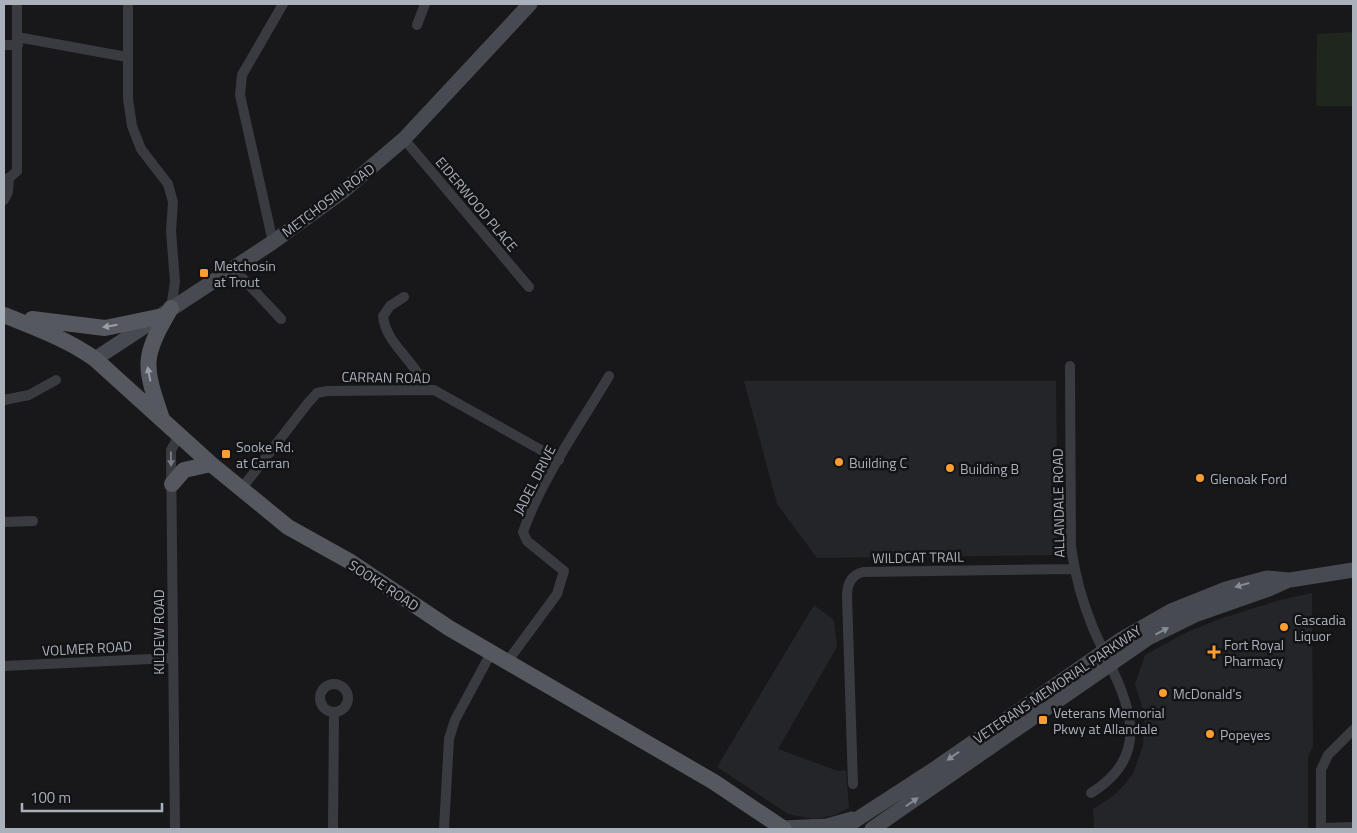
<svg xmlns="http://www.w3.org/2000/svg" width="1357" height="833" viewBox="0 0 1357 833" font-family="'Titillium Web',sans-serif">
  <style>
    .built { fill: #242528 }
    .green { fill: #1e261e }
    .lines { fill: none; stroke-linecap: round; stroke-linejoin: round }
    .minor { stroke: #393b40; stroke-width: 10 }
    .secondary { stroke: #474a50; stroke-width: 15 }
    .primary { stroke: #55585f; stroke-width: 16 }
    .oneway { fill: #999fa9 }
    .oneway2 { fill: #777c84 }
    .oneway3 { fill: #878d96 }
    .poi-dot { fill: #fb9d30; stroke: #131316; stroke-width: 2 }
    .labels { text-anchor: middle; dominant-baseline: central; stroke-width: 5; stroke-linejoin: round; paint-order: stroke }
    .street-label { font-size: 14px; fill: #aab1bb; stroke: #131316 }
    .poi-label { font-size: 14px; fill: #aab1bb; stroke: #131316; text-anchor: start }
  </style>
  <rect width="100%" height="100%" fill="#18181b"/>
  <path class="built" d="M744,381H1056L1058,555L817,558L777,504Z
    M1312,593L1313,746L1308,757V829H1094L1093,809L1113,796L1124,785L1133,773L1143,746L1145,716L1135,684L1145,655L1185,633L1219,619L1280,600Z
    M814,605L834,620L837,647L778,749L838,771L846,770L849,808L835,815L813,819L788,814L717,767Z"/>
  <path class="green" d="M1353,32V106H1316L1317,34Z"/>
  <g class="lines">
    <path class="minor" d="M128,4V99L132,126L141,149L168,184L173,202L171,231L175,282L171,308
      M417,25L425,4
      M17,37L127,57
      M4,45H18
      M404,139L529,287
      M4,180L9,178L17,171V4
      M4,200L8,192L9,178
      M273,242L240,95L242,75L283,4
      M233,268L281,319
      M404,297L390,306L383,316C386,346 418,361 425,390
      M1070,366L1071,547C1075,576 1082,601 1093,628C1118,686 1164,748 1091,793
      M4,400L29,395L56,380
      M242,488L308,403L317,393L327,391L434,390L559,460
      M4,522L33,521
      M507,662L557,594L564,571L527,541L523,532C542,478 580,425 609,376
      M4,666L172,658
      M320 698a14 14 0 1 1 28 0a14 14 0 1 1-28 0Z
      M853,784L847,596C847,584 851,575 863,572L1074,569
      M1321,828L1353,827
      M175,829L171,450L179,436
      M333,829L334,712
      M444,829L449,739L455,720L491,653
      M1321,829V770L1328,755L1353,730"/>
    <path class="secondary" d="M95,359L273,242L342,192L404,139L530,4
      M783,828L827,826L852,819
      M842,829L936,768L1122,639L1171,611L1226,589L1267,578L1290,580L1353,570
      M872,829L1148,638L1195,615L1269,589L1289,580"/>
    <path class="primary" d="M4,315C36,328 67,339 95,359L211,464L288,527L349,561L449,628L714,782L784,829
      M32,319L105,328L158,317
      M162,419C144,365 141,359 171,308
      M172,484L184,470L211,464"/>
  </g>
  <defs><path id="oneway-solid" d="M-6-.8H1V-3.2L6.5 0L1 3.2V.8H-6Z" transform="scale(1.25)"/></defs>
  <g class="oneway">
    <use href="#oneway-solid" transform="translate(110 326) rotate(171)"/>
    <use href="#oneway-solid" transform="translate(149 374) rotate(-101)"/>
  </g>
  <use class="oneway2" href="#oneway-solid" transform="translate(171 459) rotate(89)"/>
  <g class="oneway3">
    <use href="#oneway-solid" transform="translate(1242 585) rotate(164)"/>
    <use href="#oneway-solid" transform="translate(1162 631) rotate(-28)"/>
    <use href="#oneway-solid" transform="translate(953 756) rotate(145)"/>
    <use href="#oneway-solid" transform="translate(912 802) rotate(-35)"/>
  </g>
  <g class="poi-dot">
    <rect x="199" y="268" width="10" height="10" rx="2.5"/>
    <rect x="221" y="449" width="10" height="10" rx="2.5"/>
    <circle cx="839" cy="462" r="5"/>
    <circle cx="950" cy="468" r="5"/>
    <circle cx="1200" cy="478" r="5"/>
    <circle cx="1284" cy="627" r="5"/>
    <path d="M1211.5 644.5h5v5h5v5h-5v5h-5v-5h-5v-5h5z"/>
    <circle cx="1163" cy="693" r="5"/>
    <rect x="1038" y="715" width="10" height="10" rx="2.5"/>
    <circle cx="1210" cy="734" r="5"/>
  </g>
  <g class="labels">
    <g class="street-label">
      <text transform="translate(328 200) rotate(-37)">METCHOSIN ROAD</text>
      <text transform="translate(477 204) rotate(50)">EIDERWOOD PLACE</text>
      <text transform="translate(386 377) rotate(1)">CARRAN ROAD</text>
      <text transform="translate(534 480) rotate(-63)">JADEL DRIVE</text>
      <text transform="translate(1058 503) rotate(-91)">ALLANDALE ROAD</text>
      <text transform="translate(918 557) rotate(-1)">WILDCAT TRAIL</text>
      <text transform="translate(384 585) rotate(33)">SOOKE ROAD</text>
      <text transform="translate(158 632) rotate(-90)">KILDEW ROAD</text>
      <text transform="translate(87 648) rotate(-3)">VOLMER ROAD</text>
      <text transform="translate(1057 684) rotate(-34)">VETERANS MEMORIAL PARKWAY</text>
    </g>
    <g class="poi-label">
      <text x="214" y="265">Metchosin<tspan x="214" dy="16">at Trout</tspan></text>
      <text x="236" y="446">Sooke Rd.<tspan x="236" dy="16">at Carran</tspan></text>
      <text x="849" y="462">Building C</text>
      <text x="960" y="468">Building B</text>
      <text x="1210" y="478">Glenoak Ford</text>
      <text x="1294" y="619">Cascadia<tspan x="1294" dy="16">Liquor</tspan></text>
      <text x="1224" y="644">Fort Royal<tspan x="1224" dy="16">Pharmacy</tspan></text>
      <text x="1173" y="693">McDonald's</text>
      <text x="1053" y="712">Veterans Memorial<tspan x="1053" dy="16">Pkwy at Allandale</tspan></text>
      <text x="1220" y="734">Popeyes</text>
    </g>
  </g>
  <rect width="1357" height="833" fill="none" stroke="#aab1bb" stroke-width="10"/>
  <path d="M22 803v8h140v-8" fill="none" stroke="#aab1bb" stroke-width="2.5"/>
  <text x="30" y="803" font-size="15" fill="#aab1bb" stroke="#131316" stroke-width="4" paint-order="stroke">100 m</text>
</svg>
